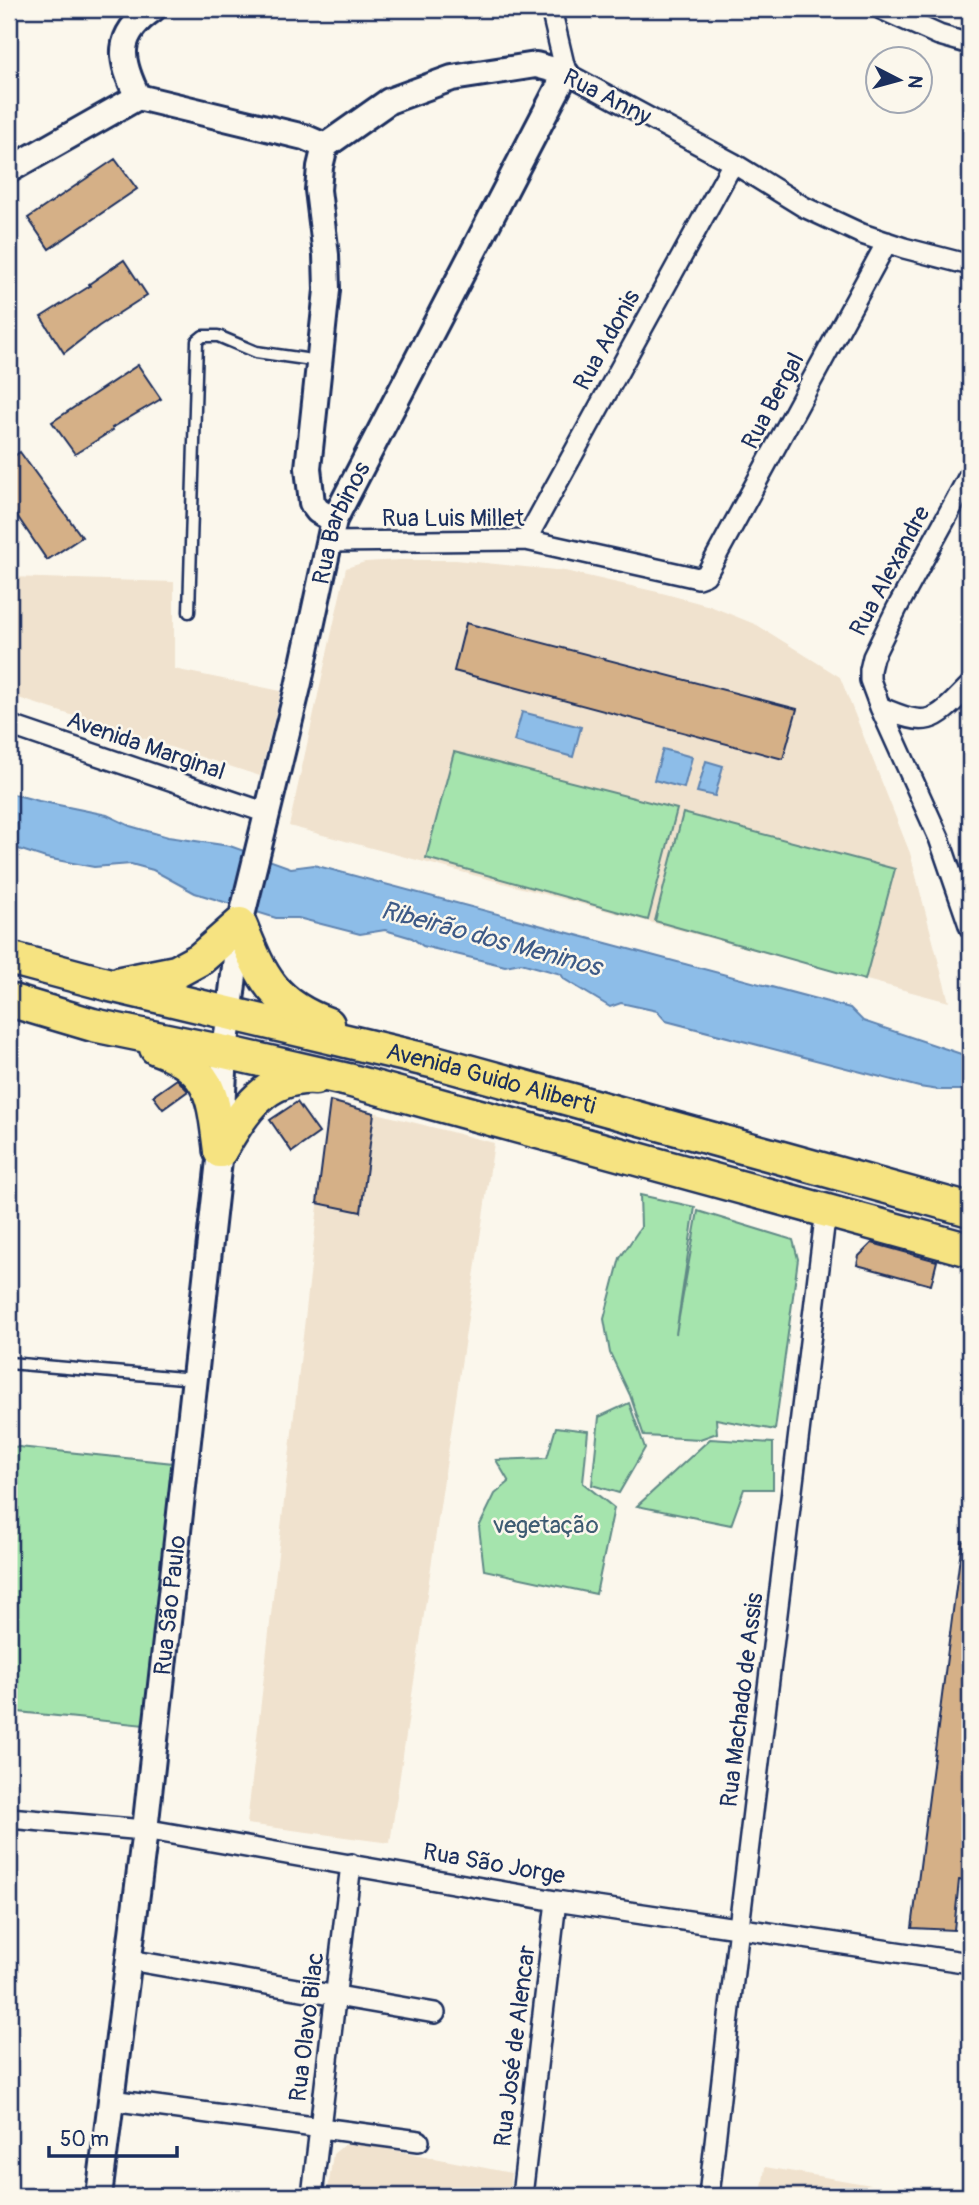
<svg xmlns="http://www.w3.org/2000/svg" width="979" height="2205" viewBox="0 0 979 2205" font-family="Pangolin,sans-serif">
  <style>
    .built { fill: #f0e2ce }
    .green { fill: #a5e4ad; stroke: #608a86; stroke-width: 2 }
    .water { fill: #8dbde8; stroke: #5f84b1; stroke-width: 2 }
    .building { fill: #d5b087; stroke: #1b2f5e; stroke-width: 2 }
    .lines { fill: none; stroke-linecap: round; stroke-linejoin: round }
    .service-casing { stroke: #1b2f5e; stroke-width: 15 }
    .minor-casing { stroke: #1b2f5e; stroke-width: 24 }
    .tertiary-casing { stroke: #1b2f5e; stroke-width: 30 }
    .primary-casing { stroke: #1b2f5e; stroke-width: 37 }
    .service { stroke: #fbf7ec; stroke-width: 10 }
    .minor { stroke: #fbf7ec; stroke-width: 19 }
    .tertiary { stroke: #fbf7ec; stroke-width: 24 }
    .primary { stroke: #f6e381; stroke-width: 32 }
    .labels { text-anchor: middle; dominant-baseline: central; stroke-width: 5; stroke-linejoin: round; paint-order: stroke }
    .street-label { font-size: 24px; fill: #1b2f5e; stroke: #fbf7ec }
    .park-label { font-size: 24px; fill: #3e5c72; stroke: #fbf7ec }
    .water-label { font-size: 26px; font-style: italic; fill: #3d5a87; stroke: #fbf7ec }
  </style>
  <rect width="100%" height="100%" fill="#fbf7ec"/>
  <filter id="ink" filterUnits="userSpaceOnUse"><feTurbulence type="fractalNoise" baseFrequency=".0143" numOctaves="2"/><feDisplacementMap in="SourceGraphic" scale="14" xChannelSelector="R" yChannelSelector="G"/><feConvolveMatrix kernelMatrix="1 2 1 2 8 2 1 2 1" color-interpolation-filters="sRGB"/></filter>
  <g filter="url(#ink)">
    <path class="built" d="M399,560H456L565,571L662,593L710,606L757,625L840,677L910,853L949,1002L289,826L346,568L365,562Z
      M9,577L174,582V669L281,691L260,776L9,695Z
      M330,1101L494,1143L390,1843L247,1824Z
      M353,2142L511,2173L509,2196H327L333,2154L344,2145Z
      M765,2167L936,2196H761Z"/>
    <path class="green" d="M454,752L677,809L648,920L426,858Z
      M683,813L895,869L865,980L655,921Z
      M640,1195L695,1207L676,1334L698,1211L793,1240L798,1259L775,1430L716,1419L717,1433L700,1439L644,1436L630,1395L610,1353L604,1319L620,1258L641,1227Z
      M629,1403L645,1448L619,1493L592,1485L599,1417Z
      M556,1427L588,1431L583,1483L614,1508L596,1594L484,1570L479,1527L495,1494L509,1482L496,1460L547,1458Z
      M710,1439L773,1443V1489H744L731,1525L637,1506Z
      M9,1446L173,1463L144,1725L9,1711Z"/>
    <path class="water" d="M522,712L581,727L573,757L514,741Z
      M663,749L692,757L684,788L654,780Z
      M706,761L723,766L715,796L697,792Z
      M9,793L39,801L107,815L130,826L168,837L230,846L291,868L314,865L850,1008L863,1021L970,1057V1090H939L919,1087L666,1021L657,1011L621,1003L610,1007L564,979L561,974L521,963L505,966L423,946L412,938L385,930L360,934L298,918H276L195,893L153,870L131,864L94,867L46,858L9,846Z"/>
    <path class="building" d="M115,159L137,189L49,249L28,218Z
      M124,260L147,295L99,326L64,353L41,317L90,286L89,284Z
      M138,365L161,399L112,428L113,430L75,454L52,422Z
      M20,452L82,537L47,560L9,504V460Z
      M466,623L797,709L783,759L454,671Z
      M177,1079L188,1091L163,1109L153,1096Z
      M330,1101L374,1113L361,1212L317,1203Z
      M297,1102L319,1133L292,1152L270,1120Z
      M872,1243L937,1261L931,1285L857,1265L859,1256Z
      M962,1541L970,1542V1881L959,1880L954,1930L912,1928Z"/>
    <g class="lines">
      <g class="service-casing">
        <path id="service" d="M189,612L197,341L203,336H218L256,352L319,361
          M9,1363L194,1379"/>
      </g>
      <g class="minor-casing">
        <path id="minor" d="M551,9L566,73L733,163L804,207L862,234L904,248L970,265
          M881,9L939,35L970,44
          M970,474L897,608L873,657L870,670V680L880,707L939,838L970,928
          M526,540L733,163
          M329,542L526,540L698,578L706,575L887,242
          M880,707C930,729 934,722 970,685
          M9,725L267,813
          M9,1818L155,1831L556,1901L970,1963
          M129,1960L435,2013
          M111,2100L419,2141
          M312,2196L351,1864
          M522,2196L556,1901
          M709,2196L739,1927L826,1210"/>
      </g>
      <g class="tertiary-casing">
        <g id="tertiary">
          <path d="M138,97L304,137L325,146"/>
          <path d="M138,97C119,59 115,35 153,9"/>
          <path d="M9,170L138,97"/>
          <path id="s1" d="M99,2196L145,1830L220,1151L225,1052L240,924L298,687L334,520L566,73L536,65L452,78L389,101L325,146L320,167L318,190L326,255L327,290L308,468L312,503L318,511L334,520"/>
        </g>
      </g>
      <g class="primary-casing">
        <g id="primary">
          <path id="s2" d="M9,958L110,985L435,1062L970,1210"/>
          <path d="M121,983L176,972L200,959L240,924C261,975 272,1004 328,1024"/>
          <path d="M9,1000L93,1025L225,1052L348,1080L970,1250"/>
          <path d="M156,1048C214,1069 213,1098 220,1151"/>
          <path d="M220,1151C243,1113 264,1075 315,1078"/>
        </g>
      </g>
      <use href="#service" class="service"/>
      <use href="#minor" class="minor"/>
      <use href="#tertiary" class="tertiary"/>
      <use href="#primary" class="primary"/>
    </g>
  </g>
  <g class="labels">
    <g class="street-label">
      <text transform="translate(607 97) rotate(27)">Rua Anny</text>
      <text transform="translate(607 340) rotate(-61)">Rua Adonis</text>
      <text transform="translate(773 401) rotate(-62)">Rua Bergal</text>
      <text x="453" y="518">Rua Luis Millet</text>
      <text stroke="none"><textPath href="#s1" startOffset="1694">Rua Barbinos</textPath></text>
      <text transform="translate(890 571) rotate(-62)">Rua Alexandre</text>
      <text transform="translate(146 746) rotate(19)">Avenida Marginal</text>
      <text stroke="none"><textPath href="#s2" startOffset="497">Avenida Guido Aliberti</textPath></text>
      <text stroke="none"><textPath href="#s1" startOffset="595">Rua São Paulo</textPath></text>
      <text transform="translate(742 1700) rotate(-83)">Rua Machado de Assis</text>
      <text transform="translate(494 1864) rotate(10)">Rua São Jorge</text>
      <text transform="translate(307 2027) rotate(-83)">Rua Olavo Bilac</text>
      <text transform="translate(515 2046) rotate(-83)">Rua José de Alencar</text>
    </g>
    <g class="park-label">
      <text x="546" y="1525">vegetação</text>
    </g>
    <g class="water-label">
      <text transform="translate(491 939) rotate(15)">Ribeirão dos Meninos</text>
    </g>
  </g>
  <rect width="979" height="2205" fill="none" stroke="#fbf7ec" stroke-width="35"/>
  <rect x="18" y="18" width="944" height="2170" fill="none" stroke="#1b2f5e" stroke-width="2.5" filter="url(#ink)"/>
  <g transform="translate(899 80) rotate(96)"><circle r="33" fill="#fbf7ec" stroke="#a1a7b3" stroke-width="2"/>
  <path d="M0-5L12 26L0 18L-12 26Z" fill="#1b2f5e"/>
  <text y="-10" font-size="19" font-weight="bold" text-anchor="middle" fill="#1b2f5e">N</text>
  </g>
  <path d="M49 2146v10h128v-10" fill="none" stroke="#1b2f5e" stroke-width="3.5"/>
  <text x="60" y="2146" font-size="21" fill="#1b2f5e" stroke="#fbf7ec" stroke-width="5" paint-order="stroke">50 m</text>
</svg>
